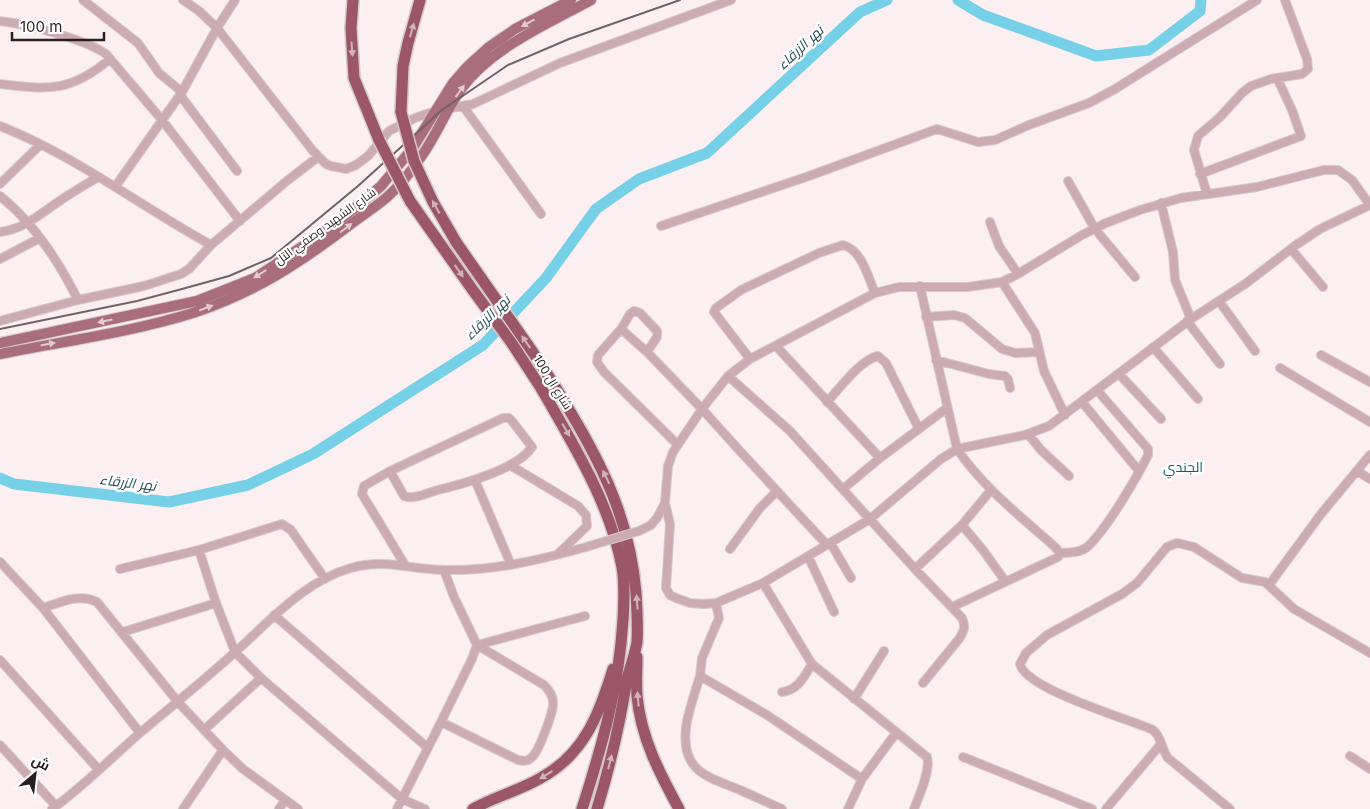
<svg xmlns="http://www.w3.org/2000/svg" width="1370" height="809" viewBox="0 0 1370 809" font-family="Inter,Cairo,sans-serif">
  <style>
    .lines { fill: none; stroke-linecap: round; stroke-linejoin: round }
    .river { stroke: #76d0e8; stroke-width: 11 }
    .minor-casing { stroke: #d6c9cc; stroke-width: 10 }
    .major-casing { stroke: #d6c9cc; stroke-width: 12 }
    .highway-casing { stroke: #d6c9cc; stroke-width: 14 }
    .minor { stroke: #cdabb2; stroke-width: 8 }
    .major { stroke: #a96d7b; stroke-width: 10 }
    .highway { stroke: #9b5668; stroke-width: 11 }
    .rail { stroke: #6e6366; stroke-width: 2 }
    .minor-bridge-casing { stroke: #d6c9cc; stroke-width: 10; stroke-linecap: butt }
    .highway-bridge-casing { stroke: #d6c9cc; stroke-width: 14; stroke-linecap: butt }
    .minor-bridge { stroke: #cdabb2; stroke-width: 8 }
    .highway-bridge { stroke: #9b5668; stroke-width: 11 }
    .oneway { fill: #e1ccd1 }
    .oneway2 { fill: #d2b3bb }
    .labels { text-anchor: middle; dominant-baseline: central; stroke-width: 4.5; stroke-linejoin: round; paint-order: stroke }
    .street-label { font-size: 12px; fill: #291e21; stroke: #fff }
    .water-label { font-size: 14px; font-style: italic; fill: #244d58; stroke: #fff }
    .neighbourhood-label { font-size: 14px; fill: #066274; stroke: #fff }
  </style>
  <rect width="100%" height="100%" fill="#fceff2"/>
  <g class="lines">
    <path class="river" d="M958,0L983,15L1096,56L1149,50L1200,11L1201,0
      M0,478L14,484L169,502L248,485L313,454L483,345L546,278L596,209L639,179L707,153L860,12L887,0"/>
    <g class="minor-casing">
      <path id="minor" d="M83,0L138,43L159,73L182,92
        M183,0L199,11L217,28L313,151L326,164L331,166L346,169L356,165L368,156L389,131L415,118L435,111L473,104L560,63L731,0
        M0,21C26,24 85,39 106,54L162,120L240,221
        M0,84C49,90 71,92 110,59
        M180,95L237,171
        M463,106L541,214
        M0,126C76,156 140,206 211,245
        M1200,174L1301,136L1292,110L1277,78
        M1068,181L1095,229L1135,277
        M0,184L40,145
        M115,187L182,92L217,28L235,0
        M1207,194L1194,150L1198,136L1220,117L1242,93L1251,86L1271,79L1302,74L1308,69L1307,59L1285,0
        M0,196C34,223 59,262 78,300
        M1161,203L1173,252L1175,280L1191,319
        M990,222L999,246L1018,274
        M661,226L809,176L937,129L978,142L995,140L1029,125L1089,103L1115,89L1257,0
        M0,232C24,229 39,215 58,202C71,193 85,185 98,177
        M1291,249L1323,287
        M0,259L40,238
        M1002,282L1035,333L1044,371L1065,415
        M920,286L957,449C983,487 1020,516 1055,547L1060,553L1058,557L1054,559L952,607
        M1219,301L1255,351
        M926,317L954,315L965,318L1002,349L1015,353L1039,352
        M0,321L78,300L144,286L181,274L189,269L211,245L288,180L318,157
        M1187,321L1220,364
        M621,329L647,352L702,409L739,450L827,545
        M776,346L880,458
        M1153,347L1198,399
        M647,352L657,337V331L640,313L634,311L630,314L621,329L598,355L597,362L604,372L678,445
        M1321,355L1370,382
        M750,359L714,312L716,308L741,290L819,253L843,245C862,250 868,277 875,293
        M936,360L989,374L1005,376L1008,379L1010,388
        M1280,368L1370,422
        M1119,374L1161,419
        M728,376L790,431L915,569L962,618C966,627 964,631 959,639L923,683
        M827,402C840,388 860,360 878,356L886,363L919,429
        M1082,402L1139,471
        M503,418H509L512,421L532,447C518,469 463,484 438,490C427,493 414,500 404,496L390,471Z
        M1028,434L1041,450L1069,476
        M510,465L578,506L586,515L587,526L558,554
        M390,471L364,486L362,494L405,565
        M1357,471L1370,479
        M475,480L511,565
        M843,489L880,458L947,408
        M665,503L670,524L666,588L670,595L676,598L690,603L704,604L716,603L763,583L870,519L941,459L957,449L1025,435L1049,426L1191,319L1245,284L1296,245L1320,229L1370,205
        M651,525L657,518L665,503L668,466L673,452L702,409L728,376L750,359L875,293L899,287H968L1002,282L1018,274L1082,235L1106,223L1140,210L1181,198L1257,187L1324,170H1338L1352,180L1370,205
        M962,525L983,550L1005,581
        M831,544L851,578
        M730,549L760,508L777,491
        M199,550L216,603L235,652L261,678L402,799L425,809
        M1060,553C1068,553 1078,553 1086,548C1105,532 1136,479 1148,455V449L1097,390
        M808,556L834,612
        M0,562L43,608L140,733
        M120,569L199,550L282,524L291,530L325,579
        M915,569L962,525L991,490
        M763,583L812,664L927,757C931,770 919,796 914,809
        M1269,585L1321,514L1370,455
        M716,603L719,618L702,658L700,676L767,715L862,779
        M43,608C61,602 79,593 97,602L178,702L223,750L243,769L298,809
        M274,615L428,748
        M123,632L216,603
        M477,645L585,616
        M0,660L99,770
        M700,676C695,693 688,711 686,728C681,772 708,777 740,790C754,796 768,803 782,809
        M782,692C798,690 804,677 812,664
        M854,699L884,651
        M441,722L518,760C523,761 528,762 532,757C539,751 554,711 553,702C553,695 549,690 544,685L477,645
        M204,730L261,678
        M0,745L56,806
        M1350,756L1370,769
        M963,757L1092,809
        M52,809C84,786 111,758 141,732C172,706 203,681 233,654C269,622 304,581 351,568C386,558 411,570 445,570C493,571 540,560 586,547
        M183,809L223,750
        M279,809L285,800
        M397,809L441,722L472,659L477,645L454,597L444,570
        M848,809L862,779L896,733
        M1106,809L1161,744
        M1230,809L1168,758C1161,749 1162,737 1153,730C1129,719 1025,689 1020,664L1026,653L1047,635L1122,594L1137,583L1167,547L1177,543L1194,547L1242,578L1265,582L1294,609L1370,653"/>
    </g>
    <g class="major-casing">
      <path id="major" d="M0,343L197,301L255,278L321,234L359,205L381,186L412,149L453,83L467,67L489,47L515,29L571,0
        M0,354C65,341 133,332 196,312C255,292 298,264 347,227C360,217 374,208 386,198C400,186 413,169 423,154C437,134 446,110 461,89C491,48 547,24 591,0"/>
    </g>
    <g class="highway-casing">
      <path id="highway" d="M353,0L351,28L354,78L379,140
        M401,112L403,66L408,43L420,0
        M553,383C595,452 629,510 636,593C637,609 638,626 637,642C635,655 630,667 627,679C620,723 610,766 597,809
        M541,388C573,444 610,503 622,567C625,585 624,602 623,620C619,687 602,746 582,809
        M637,657C637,670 636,683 637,696C641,738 659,772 679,809
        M473,809C494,797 518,791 539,779C584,755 599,715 613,669"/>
    </g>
    <use href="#minor" class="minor"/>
    <use href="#major" class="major"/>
    <use href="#highway" class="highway"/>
    <path class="rail" d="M0,329L137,301L182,289L229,276L271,258L358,186L442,110L508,65L569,39L680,0"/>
    <g class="minor-bridge-casing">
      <path id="minor-bridge" d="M586,547L639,531L651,525"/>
    </g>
    <g class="highway-bridge-casing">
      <path id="highway-bridge" d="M401,112L414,161L433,202L456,242L532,351L553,383
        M379,140L410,201L472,289L511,342L541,388"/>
    </g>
    <use href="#minor-bridge" class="minor-bridge"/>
    <use href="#highway-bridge" class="highway-bridge"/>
  </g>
  <defs><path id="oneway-solid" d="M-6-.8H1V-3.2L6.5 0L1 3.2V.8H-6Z" transform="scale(1.25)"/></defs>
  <g class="oneway">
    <use href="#oneway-solid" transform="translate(528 23) rotate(152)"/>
    <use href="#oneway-solid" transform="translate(460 91) rotate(-54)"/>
    <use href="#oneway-solid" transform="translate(346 228) rotate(-37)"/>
    <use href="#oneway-solid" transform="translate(260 274) rotate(148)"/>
    <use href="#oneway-solid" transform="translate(206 308) rotate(-21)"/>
    <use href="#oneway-solid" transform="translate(105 321) rotate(168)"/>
    <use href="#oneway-solid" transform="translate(48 344) rotate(-11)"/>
  </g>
  <g class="oneway2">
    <use href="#oneway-solid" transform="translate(412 30) rotate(-74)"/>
    <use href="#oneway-solid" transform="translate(352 49) rotate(86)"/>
    <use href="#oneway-solid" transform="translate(436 207) rotate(-119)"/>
    <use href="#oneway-solid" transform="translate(459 271) rotate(55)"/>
    <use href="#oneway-solid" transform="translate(526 342) rotate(-125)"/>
    <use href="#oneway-solid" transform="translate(566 430) rotate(60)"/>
    <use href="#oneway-solid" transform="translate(606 477) rotate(-116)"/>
    <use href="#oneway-solid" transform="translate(637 602) rotate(-94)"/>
    <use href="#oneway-solid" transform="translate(638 699) rotate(-95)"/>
    <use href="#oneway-solid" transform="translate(610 762) rotate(-76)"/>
    <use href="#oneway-solid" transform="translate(546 775) rotate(149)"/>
  </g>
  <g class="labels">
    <g class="street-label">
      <text transform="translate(325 226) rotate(-36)">شارع الشهيد وصفي التل</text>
      <text transform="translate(553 382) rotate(58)">شارع ال 100</text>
    </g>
    <g class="water-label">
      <text transform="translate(800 47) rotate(-43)">نهر الزرقاء</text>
      <text transform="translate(487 317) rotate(-44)">نهر الزرقاء</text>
      <text transform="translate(128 482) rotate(7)">نهر الزرقاء</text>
    </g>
    <g class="neighbourhood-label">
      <text x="1183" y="466">الجندي</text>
    </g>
  </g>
  <g transform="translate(35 774) rotate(28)" stroke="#ffffff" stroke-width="4" paint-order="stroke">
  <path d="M0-4L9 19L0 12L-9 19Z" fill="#291e21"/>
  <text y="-8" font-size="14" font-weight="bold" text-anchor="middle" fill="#291e21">ش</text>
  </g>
  <path d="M12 32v8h92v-8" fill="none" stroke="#291e21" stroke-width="2.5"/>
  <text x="20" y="32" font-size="15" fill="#291e21" stroke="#ffffff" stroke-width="4" paint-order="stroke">100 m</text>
</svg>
